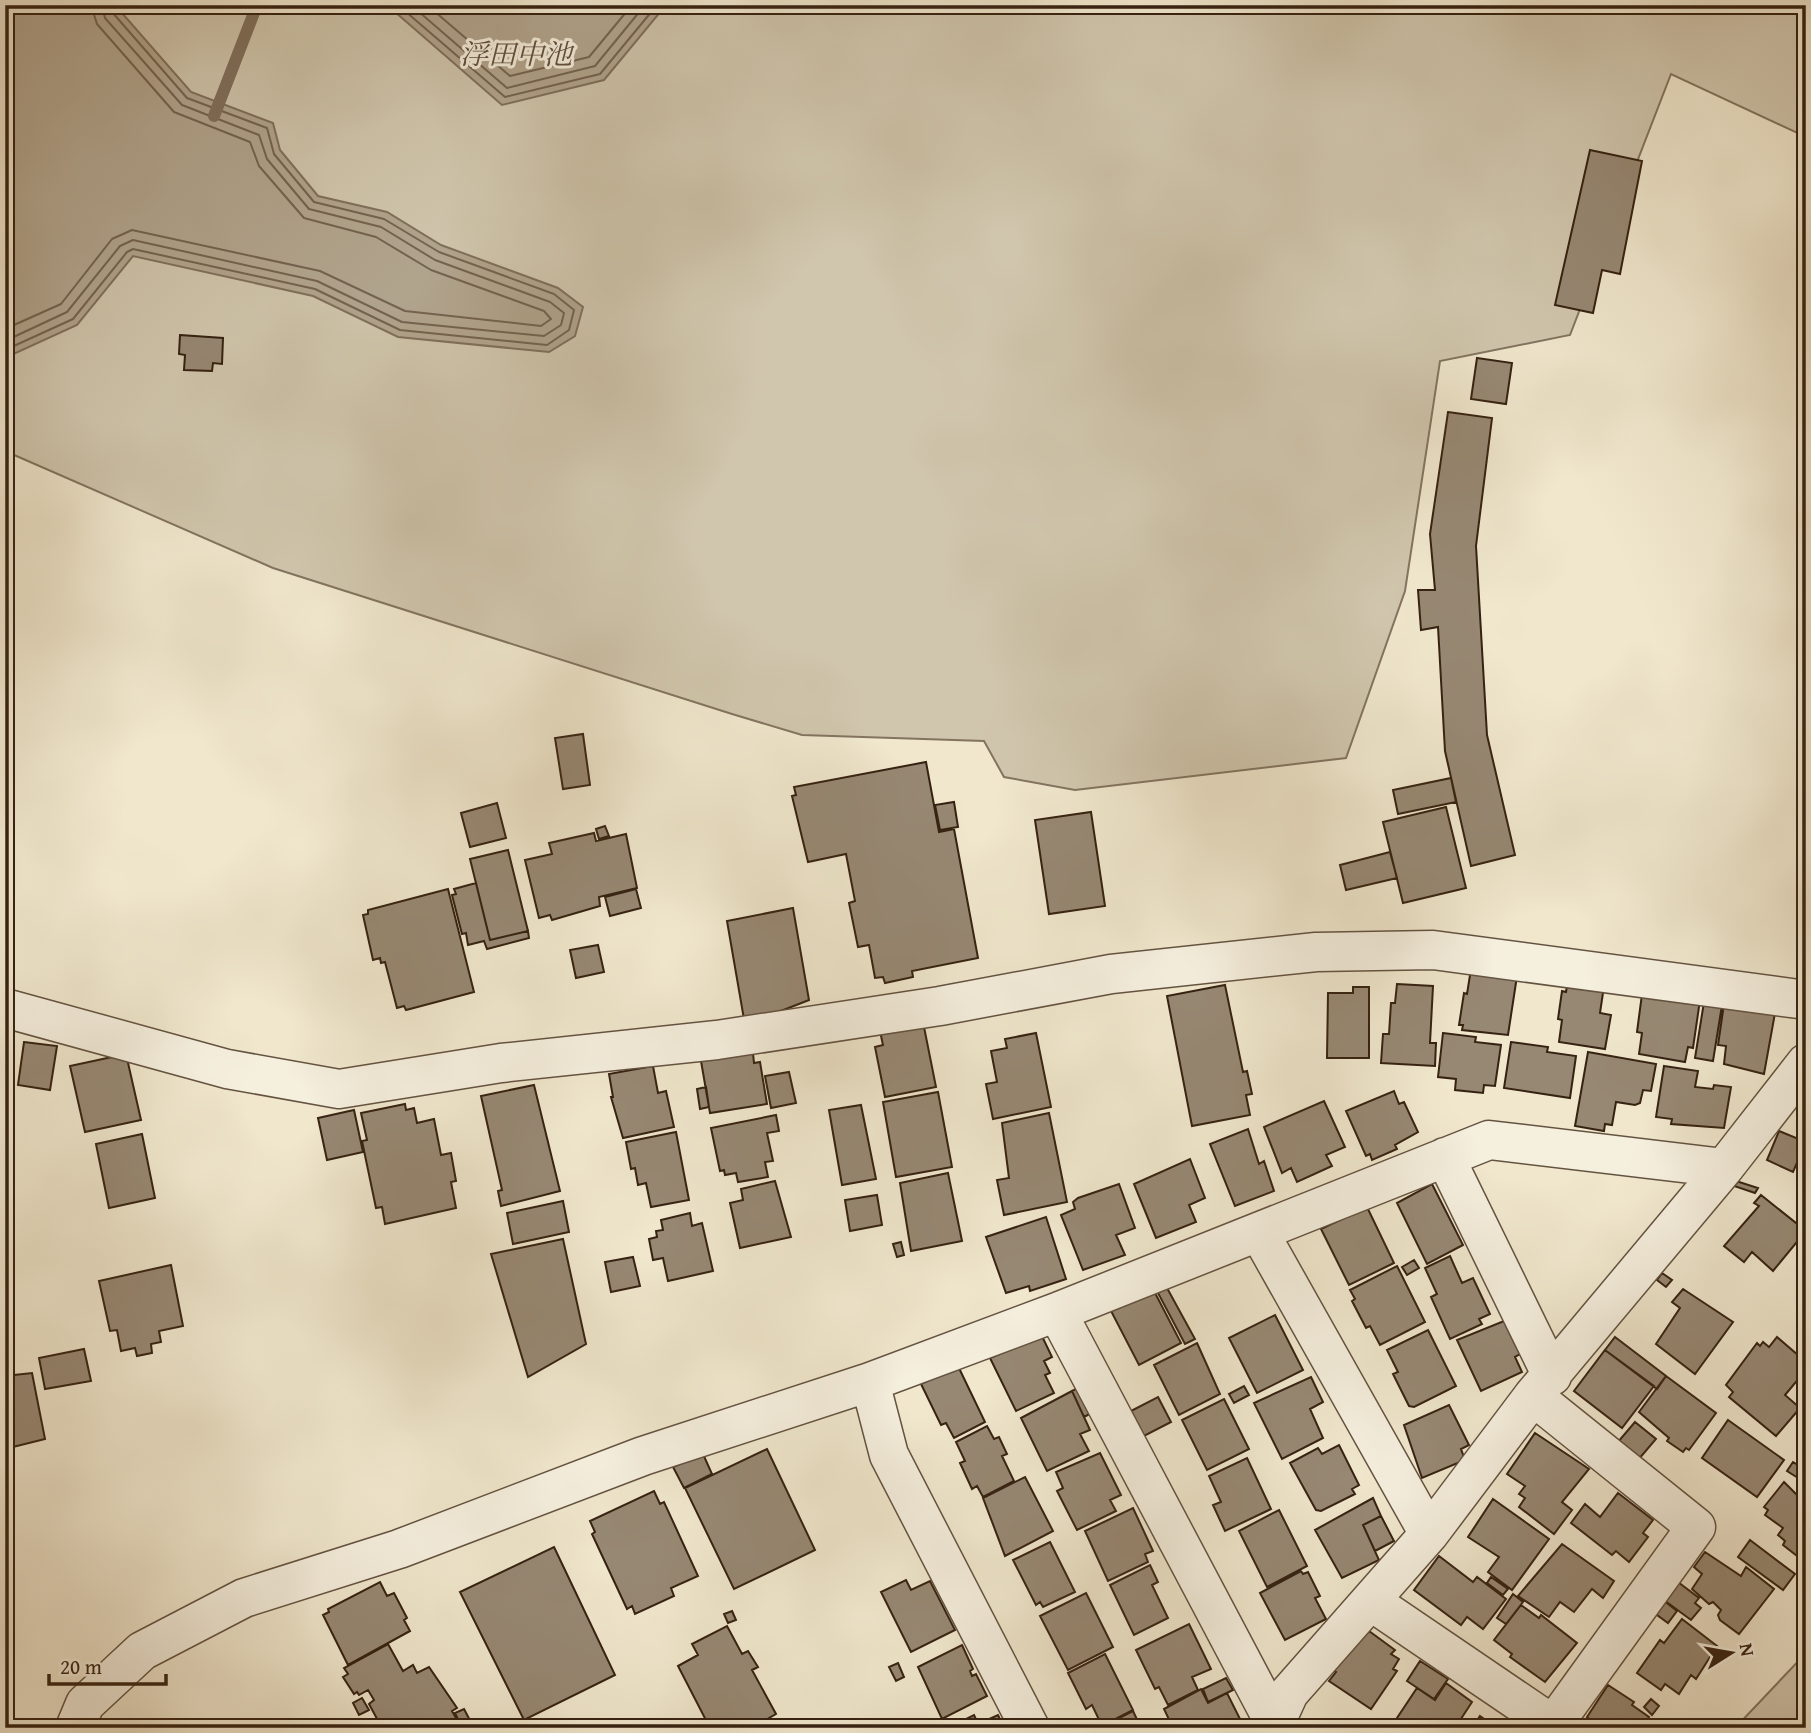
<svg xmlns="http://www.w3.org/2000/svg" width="1811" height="1733" viewBox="0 0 1811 1733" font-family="'Gentium Book Plus','Noto Serif JP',serif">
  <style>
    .green { fill: #d0c6ad; stroke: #837460; stroke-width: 2 }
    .water { fill: #b1a48d; stroke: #80705c; stroke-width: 2 }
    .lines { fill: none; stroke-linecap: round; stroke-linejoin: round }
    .shore { stroke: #746350; stroke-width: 2 }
    .stream { stroke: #80705c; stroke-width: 12 }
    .building { fill: #978873; stroke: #362212; stroke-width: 2 }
    .street-casing { stroke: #645341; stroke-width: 41 }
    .street { stroke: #f5efde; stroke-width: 38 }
    .labels { text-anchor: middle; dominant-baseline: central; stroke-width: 6; stroke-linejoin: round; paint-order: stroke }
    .water-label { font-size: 28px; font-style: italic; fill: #61503d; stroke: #f5efde }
  </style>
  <rect width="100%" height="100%" fill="#f0e7cd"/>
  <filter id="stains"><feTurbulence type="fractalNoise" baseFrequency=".00286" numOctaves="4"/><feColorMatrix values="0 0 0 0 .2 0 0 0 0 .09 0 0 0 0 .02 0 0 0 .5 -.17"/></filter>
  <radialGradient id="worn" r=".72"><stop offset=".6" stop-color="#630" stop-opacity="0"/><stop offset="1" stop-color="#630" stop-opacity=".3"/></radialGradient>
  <path class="green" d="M5,5H1806V137L1671,74L1570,335L1440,361L1405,591L1346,758L1075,790L1004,777L984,741L802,735L732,714L273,568L5,451Z
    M1806,1653V1728H1735Z"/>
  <path class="water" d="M5,5H115L191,92L273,123L280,150L318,196L387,212L441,245L558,288L583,307L575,336L549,352L398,337L313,296L133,256L77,325L7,357Z
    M387,5H666L604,80L502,105Z"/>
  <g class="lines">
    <path class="shore" d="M398,5L505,97L600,74L657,5
      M411,5L507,88L595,66L645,5
      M427,5L510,76L589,57L632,5
      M5,329L61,304L112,239L132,230L320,271L405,311L541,326L551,319L544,311L431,270L376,237L304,218L259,166L250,142L174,112L97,24L91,5
      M5,341L67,312L120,246L133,240L317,281L402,322L544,336L561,325L564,313L550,302L435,260L381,227L309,209L267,159L259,135L182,105L105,18L102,5
      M5,350L73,319L127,252L133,249L315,289L400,330L547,345L569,330L574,310L554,294L439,252L384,219L314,202L274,154L267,128L187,98L112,12L111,5"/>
    <path class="stream" d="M214,116L257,5"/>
  </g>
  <path class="building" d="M1590,150L1642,161L1620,274L1602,270L1593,313L1555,305Z
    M180,335L223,338L222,364L213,363L212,371L184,370L185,355L179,354Z
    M1477,358L1512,363L1506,404L1471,399Z
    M1448,412L1492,418L1476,546L1487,735L1515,855L1471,866L1445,751L1438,627L1421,630L1418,590H1435L1430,534Z
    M583,734L590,785L563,789L555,738Z
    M926,762L939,832L954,829L978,958L912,971L913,977L885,983L883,977L875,978L869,945L858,947L849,903L855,901L846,854L808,862L792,796L796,795L794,787Z
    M1451,778L1456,802L1398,814L1393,790Z
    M954,802L958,827L940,830L935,805Z
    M497,803L506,838L470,847L461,813Z
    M1446,807L1466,888L1403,903L1383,822Z
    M1091,812L1105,906L1049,914L1035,820Z
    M605,826L609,836L599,839L596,829Z
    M594,833L596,841L626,834L637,888L599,897L600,906L552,920L550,915L539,918L525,860L552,854L549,843Z
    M508,850L528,931L490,940L470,859Z
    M1390,852L1397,878L1346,890L1340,865Z
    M476,883L490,940L528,931L529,938L487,949L484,941L468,945L466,933L462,934L452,895L456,894L454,889Z
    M448,889L474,992L406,1010L404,1006L397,1008L385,962L381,963L380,958L373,960L363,915L368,914V910Z
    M636,889L641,908L610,916L605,897Z
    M793,908L809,1000L745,1025L727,921Z
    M598,945L604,972L576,978L570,950Z
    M1471,969L1517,976L1508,1035L1462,1030L1463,1025H1459L1464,993L1467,994Z
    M1568,980L1604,986L1600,1013L1611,1015L1605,1049L1559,1042L1562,1020L1558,1019L1562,991L1566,992Z
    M1397,984L1433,986L1430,1043H1436L1435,1066L1381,1063L1383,1034H1389L1391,1003H1395Z
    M1225,985L1243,1072L1247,1071L1252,1094L1246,1095L1250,1115L1192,1126L1167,996Z
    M1353,987H1369V1058H1327L1328,993H1353Z
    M1642,994L1700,1000L1693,1048L1688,1047L1685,1062L1639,1054L1642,1033L1637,1032Z
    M1704,1002L1722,1005L1713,1061L1695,1058Z
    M1724,1004L1775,1013L1764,1074L1724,1064L1726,1046L1718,1045Z
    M878,1022L924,1027L936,1087L885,1097L875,1047L883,1045Z
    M1036,1033L1051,1107L993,1119L986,1084L997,1082L991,1051L1007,1048L1005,1039Z
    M1443,1033L1476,1037L1475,1042L1501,1045L1495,1086L1484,1085L1483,1093L1455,1090L1456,1079L1438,1077Z
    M24,1042L57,1046L50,1090L18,1085Z
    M1511,1042L1548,1047L1547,1052L1576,1056L1570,1098L1504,1088Z
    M1588,1052L1656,1064L1651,1091L1643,1090L1640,1103L1635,1105L1616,1102L1612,1125L1605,1124L1604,1131L1575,1126Z
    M753,1053L754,1063L760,1062L767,1104L710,1113L701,1061Z
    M126,1054L141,1120L85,1132L70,1066Z
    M653,1066L658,1093L666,1091L674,1127L623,1138L611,1097H613L609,1074Z
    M1664,1066L1698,1071L1695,1087L1713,1089L1714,1085L1731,1087L1724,1128L1671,1124L1672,1119L1656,1117Z
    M789,1072L796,1103L771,1108L765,1076Z
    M534,1085L560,1191L501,1206L498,1191L502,1190L481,1096Z
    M706,1087L709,1107L700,1109L697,1089Z
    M1394,1091L1399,1104L1404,1102L1418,1132L1395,1145L1397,1149L1372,1160L1370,1154L1366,1156L1346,1111Z
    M938,1092L952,1167L896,1177L883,1102Z
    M1324,1101L1345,1147L1326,1155L1332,1166L1297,1182L1291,1168L1282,1173L1264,1127Z
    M405,1104L406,1110L414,1108L417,1123L434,1119L441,1155L451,1153L456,1181L451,1182L456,1208L385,1224L382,1207L376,1208L362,1141L367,1140L361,1113Z
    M861,1105L876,1179L842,1185L829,1110Z
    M354,1110L363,1152L327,1160L318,1118Z
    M1049,1113L1067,1202L1004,1215L997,1180L1009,1178L1002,1123Z
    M776,1115L779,1131L767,1133L773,1161L765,1162L768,1177L738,1182L736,1173L725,1175L724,1170L720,1171L711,1128Z
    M1248,1129L1259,1164L1264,1161L1274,1191L1235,1206L1210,1144Z
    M1779,1131L1806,1142L1793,1172L1767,1160Z
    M676,1132L689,1200L651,1207L646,1183L638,1185L635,1168L631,1169L626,1142Z
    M142,1134L155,1198L109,1208L96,1144Z
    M1190,1159L1205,1198L1189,1205L1196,1222L1156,1238L1134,1184Z
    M948,1173L962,1241L911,1251L900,1183Z
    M775,1181L791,1237L740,1248L730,1203L743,1200L741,1189Z
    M1736,1181L1758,1188L1755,1193L1734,1186Z
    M1119,1184L1135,1228L1116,1235L1125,1255L1083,1270L1061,1215L1075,1209L1073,1202L1078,1198Z
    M1432,1184L1463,1245L1427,1264L1397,1203Z
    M877,1195L882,1225L850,1231L845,1200Z
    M1761,1195L1806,1231L1773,1271L1752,1252L1744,1262L1724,1246L1759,1206L1754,1203Z
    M563,1201L569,1232L513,1244L507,1213Z
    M1367,1207L1394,1263L1349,1285L1321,1229Z
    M690,1213L692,1226L702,1223L713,1271L668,1281L663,1258L653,1260L649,1239L657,1237L656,1231L663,1230L661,1220Z
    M1046,1217L1066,1279L1030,1291L1029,1286L1006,1293L986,1237Z
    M563,1239L586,1344L528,1377L491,1254Z
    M901,1242L904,1255L897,1257L893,1244Z
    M1450,1256L1462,1283L1473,1278L1490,1314L1479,1319L1482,1324L1450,1339L1431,1297L1437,1294L1425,1268Z
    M633,1257L640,1286L611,1292L605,1262Z
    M1414,1260L1419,1268L1407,1275L1402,1267Z
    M171,1265L183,1326L159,1331L161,1342L151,1344L152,1353L137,1356L135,1348L121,1351L117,1330L110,1331L99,1281Z
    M1397,1266L1425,1322L1380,1345L1370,1326L1366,1328L1352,1301L1355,1299L1350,1290Z
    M1662,1273L1672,1280L1666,1287L1657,1280Z
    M1167,1288L1195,1339L1185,1344L1158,1293Z
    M1153,1289L1181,1343L1139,1365L1111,1311Z
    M1683,1289L1733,1322L1695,1374L1656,1344L1680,1308L1672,1302Z
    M1275,1315L1303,1370L1257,1393L1229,1338Z
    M1504,1321L1520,1354L1515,1357L1522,1372L1481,1391L1457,1340Z
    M1428,1330L1456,1386L1414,1407L1409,1406L1393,1374L1398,1372L1387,1350Z
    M1040,1332L1052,1357L1044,1361L1050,1373L1045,1375L1054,1393L1016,1411L990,1358L1031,1341Z
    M1615,1337L1666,1376L1657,1389L1605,1350Z
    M1777,1337L1806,1362V1370L1785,1395L1800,1408L1776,1436L1729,1397L1733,1392L1726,1385L1757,1343L1760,1346L1763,1342L1769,1347Z
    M1197,1343L1220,1394L1179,1415L1154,1365Z
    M84,1349L91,1381L45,1389L39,1358Z
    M1605,1350L1654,1386L1622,1428L1574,1391Z
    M958,1366L985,1422L954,1438L946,1423L941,1425L921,1384Z
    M32,1373L45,1439L5,1449V1376Z
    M1666,1376L1716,1413L1689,1450L1686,1448L1683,1452L1667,1441L1669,1438L1639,1412Z
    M1311,1377L1323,1402L1310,1409L1323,1438L1282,1459L1254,1403Z
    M1082,1386L1095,1411L1084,1417L1072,1391Z
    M1244,1386L1249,1395L1234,1403L1229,1394Z
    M1072,1391L1090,1430L1080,1434L1089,1451L1047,1471L1021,1418Z
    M1158,1397L1171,1422L1144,1436L1131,1411Z
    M1224,1399L1249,1449L1207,1470L1182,1420Z
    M1449,1405L1469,1445L1461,1449L1465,1460L1422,1478L1404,1425Z
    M1728,1420L1784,1460L1757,1497L1702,1458Z
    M1635,1422L1656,1439L1638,1460L1617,1443Z
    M987,1426L994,1439L999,1437L1007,1454L1002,1456L1014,1481L983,1497L977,1486L972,1489L960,1463L965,1461L956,1442Z
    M1535,1433L1589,1469L1562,1502L1572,1510L1554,1534L1519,1507L1525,1498L1519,1494L1525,1486L1507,1474Z
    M1339,1445L1359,1485L1352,1489L1355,1494L1321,1511L1316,1510L1290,1463L1318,1448L1322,1454Z
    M767,1449L815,1550L734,1589L685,1488Z
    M1100,1453L1121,1495L1110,1500L1116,1511L1077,1530L1057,1491L1063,1488L1056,1472Z
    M703,1454L712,1474L684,1488L673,1467Z
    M1247,1458L1271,1509L1225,1531L1213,1505L1221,1502L1209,1476Z
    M1793,1462L1804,1469L1798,1478L1787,1471Z
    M1025,1477L1053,1531L1005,1556L983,1498Z
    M1784,1482L1798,1496L1806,1487V1563L1783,1545L1785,1541L1778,1535L1783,1528L1765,1515L1768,1510L1764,1507Z
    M654,1491L660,1504L664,1502L698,1576L671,1588L674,1596L635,1614L632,1606L627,1609L592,1534L595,1532L590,1521Z
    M1618,1493L1653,1520L1643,1533L1648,1537L1629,1562L1616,1551L1612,1555L1571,1523L1585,1504L1600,1517Z
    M1373,1498L1381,1516L1363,1525L1379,1560L1342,1578L1315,1530Z
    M1493,1499L1549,1539L1512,1590L1488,1572L1499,1557L1468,1537Z
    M1133,1508L1153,1551L1145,1554L1148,1562L1108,1581L1085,1531Z
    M1279,1510L1307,1566L1267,1587L1239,1531Z
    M1381,1516L1394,1541L1375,1551L1363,1525Z
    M1750,1540L1795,1574L1783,1590L1738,1557Z
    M1050,1542L1075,1592L1043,1607L1040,1602L1036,1605L1013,1560Z
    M1562,1544L1614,1581L1603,1598L1592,1589L1574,1612L1560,1602L1549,1617L1518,1596Z
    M554,1547L615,1675L524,1720L460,1592Z
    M1705,1552L1741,1576L1746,1567L1774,1589L1739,1634L1720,1620L1718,1615L1721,1610L1713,1602L1709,1604L1692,1589L1702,1574L1694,1567Z
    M1439,1556L1473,1582L1477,1577L1506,1599L1483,1629L1467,1617L1461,1625L1414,1590Z
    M1150,1565L1158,1582L1152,1585L1168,1618L1134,1635L1110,1585Z
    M1301,1571L1303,1574L1308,1572L1320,1596L1315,1598L1326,1619L1285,1640L1260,1593Z
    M1491,1577L1508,1589L1503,1595L1487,1583Z
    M906,1580L911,1590L930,1581L955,1630L911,1652L881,1592Z
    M380,1582L387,1596L394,1593L407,1618L404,1620L410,1631L348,1665L323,1615L329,1612L328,1609Z
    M1678,1582L1699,1598L1695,1603L1701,1608L1691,1620L1664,1600Z
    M1086,1593L1113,1647L1068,1670L1040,1616Z
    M1513,1594L1523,1602L1506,1624L1497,1618Z
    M1663,1600L1677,1611L1668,1623L1653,1612Z
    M1521,1605L1539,1618L1541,1615L1577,1643L1545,1682L1510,1657L1512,1654L1494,1640Z
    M732,1611L736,1620L728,1623L724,1614Z
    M1682,1619L1717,1646L1696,1679L1691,1675L1679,1694L1665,1684L1661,1690L1637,1673L1660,1640L1664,1643Z
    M1189,1624L1211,1669L1192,1677L1198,1690L1168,1705L1159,1687L1155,1689L1136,1650Z
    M727,1626L742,1654L748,1651L758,1667L752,1670L776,1714L752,1728H710L678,1666L698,1655L692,1644Z
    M1369,1631L1395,1650L1391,1654L1399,1659L1393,1669L1397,1671L1371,1709L1329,1681L1336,1672L1333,1670Z
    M388,1644L403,1671L413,1665L417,1673L429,1667L457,1708L452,1711L462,1728H382L369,1704L374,1700L368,1690L359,1695L357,1692L354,1694L343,1677L348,1674L344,1668Z
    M962,1645L973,1669L970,1671L972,1676L976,1674L987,1696L942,1719L918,1667Z
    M1105,1654L1133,1710L1102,1726L1092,1705L1086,1709L1068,1673Z
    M1420,1661L1448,1679L1434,1699L1407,1681Z
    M898,1663L904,1677L896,1681L889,1667Z
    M1226,1678L1233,1690L1208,1702L1203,1689Z
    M1446,1683L1472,1702L1455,1728H1399L1393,1724L1417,1688L1435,1700Z
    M1608,1685L1634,1702L1632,1705L1649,1717L1646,1721L1655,1728H1598L1587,1717Z
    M1201,1689L1208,1703L1227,1693L1241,1721L1225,1728H1173L1164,1709Z
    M362,1698L369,1710L359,1715L353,1703Z
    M1651,1699L1659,1706L1652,1715L1644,1707Z
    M464,1709L474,1728H462L455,1713Z
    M1133,1711L1141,1728H1099Z
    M974,1715L978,1724L998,1715L1004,1728H948Z
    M1480,1716L1497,1728H1472Z"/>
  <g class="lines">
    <g class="street-casing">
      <path id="street" d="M5,1008L227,1069L339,1089L501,1063L717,1040L940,1006L1111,974L1316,952L1433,950L1806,1000
        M1445,1157L1552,1376
        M1259,1232L1429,1534
        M1057,1312L1275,1724
        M870,1382L1057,1312L1489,1140L1724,1168
        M1372,1602L1553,1725L1696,1527L1533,1396
        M75,1728L85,1704L142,1651L244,1598L399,1549L643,1456L870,1382L889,1455L1030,1728
        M1273,1728L1289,1693L1429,1534L1533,1396L1724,1168L1806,1063"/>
    </g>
    <use href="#street" class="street"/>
  </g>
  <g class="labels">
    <g class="water-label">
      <text x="516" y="53">浮田中池</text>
    </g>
  </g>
  <rect width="1811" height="1733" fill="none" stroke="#f0e7cd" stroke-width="28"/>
  <rect x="7" y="7" width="1797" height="1719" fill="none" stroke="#362212" stroke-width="3.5"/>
  <rect x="14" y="14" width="1783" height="1705" fill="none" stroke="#362212" stroke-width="2"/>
  <g transform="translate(1731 1653) rotate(79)" stroke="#f5efde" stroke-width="5" paint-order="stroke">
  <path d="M0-5L12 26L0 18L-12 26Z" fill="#362212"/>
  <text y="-10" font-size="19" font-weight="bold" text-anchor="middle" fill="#362212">N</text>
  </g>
  <path d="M49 1674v10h117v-10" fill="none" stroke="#362212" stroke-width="3.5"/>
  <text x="60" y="1674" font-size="21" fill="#362212" stroke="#f5efde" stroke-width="5" paint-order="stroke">20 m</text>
  <rect width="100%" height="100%" filter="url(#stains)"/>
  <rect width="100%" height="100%" fill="url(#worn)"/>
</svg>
